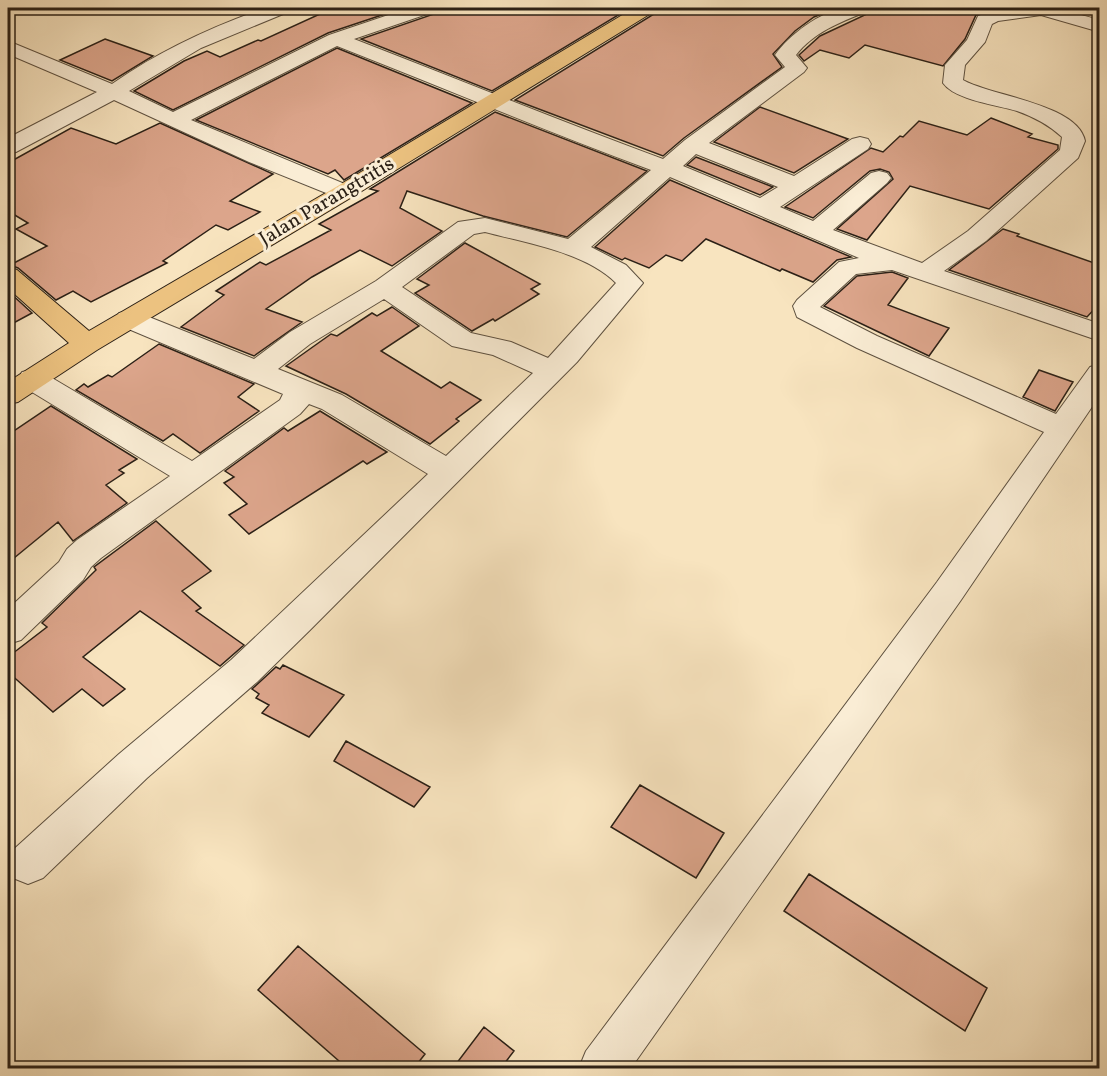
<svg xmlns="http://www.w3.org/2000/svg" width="1107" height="1076" viewBox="0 0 1107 1076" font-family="Vollkorn,serif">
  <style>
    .building { fill: #dca58b; stroke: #2b2016; stroke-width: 1.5 }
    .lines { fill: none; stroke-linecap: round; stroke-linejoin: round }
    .minor-casing { stroke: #5e5140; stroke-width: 2 }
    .major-casing { stroke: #2b2016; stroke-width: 2 }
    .minor { fill: #faedd5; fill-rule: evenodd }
    .major { fill: #ecc280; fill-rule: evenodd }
    .labels { text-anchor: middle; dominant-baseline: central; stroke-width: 6; stroke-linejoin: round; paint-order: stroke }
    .far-street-label { font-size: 20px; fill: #2b2016; stroke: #faedd5 }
  </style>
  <rect width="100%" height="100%" fill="#f8e4bf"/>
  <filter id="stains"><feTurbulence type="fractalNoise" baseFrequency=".00333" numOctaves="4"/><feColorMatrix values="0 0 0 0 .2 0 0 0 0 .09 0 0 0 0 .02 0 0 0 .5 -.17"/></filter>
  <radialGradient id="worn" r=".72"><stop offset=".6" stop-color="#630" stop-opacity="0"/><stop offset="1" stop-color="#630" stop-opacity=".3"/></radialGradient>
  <path class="building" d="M333,8H403L328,33L173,110L134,91L184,61L207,51L220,57L258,40L261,41Z
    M437,8H630L492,91L361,39L434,14Z
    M657,8H837L814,17L795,31L773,54L782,67L684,138L663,156L515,100L654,14Z
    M870,8H1001L976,15L965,39L943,66L865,45L849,58L820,50L804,61L799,55L820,36L867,14Z
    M105,39L153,56L112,81L60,60Z
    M337,48L472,103L344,180L335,170L328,174L196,120Z
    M760,107L848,139L794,173L714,142Z
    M495,112L647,171L567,237L483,216L407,191L400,208L442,231L392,266L360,250L312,277L266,309L302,322L254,356L181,327L224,295L216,291L260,262L266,265L331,230L319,224L378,191L370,189Z
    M991,118L1032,134L1028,137L1058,145V149L989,209L910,186L867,240L837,229L893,179L889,172L880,169L870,171L813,218L785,207L871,148L883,152L900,136L903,137L919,121L967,135Z
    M160,123L273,174L230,201L260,212L228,230L216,225L163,261L167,263L91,302L73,291L56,300L18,268L10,265L47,246L16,229L28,223L8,211V163L71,128L116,144Z
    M696,157L773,187L760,195L687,165Z
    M670,180L851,257L837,260L813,282L782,269L780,271L706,239L682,261L666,255L649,268L625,258L622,260L595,247Z
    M1003,229L1019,234L1017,236L1100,265V303L1087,317L949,270Z
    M465,243L540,284L531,289L539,294L495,321L493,319L472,331L415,293L429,285L417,279Z
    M892,272L908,278L888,305L949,328L929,356L824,306L857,276Z
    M8,291L32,313L8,326Z
    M392,307L419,326L381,351L441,388L450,382L481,400L456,419L459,421L430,444L346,394L286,366L331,334L337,336L372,313L377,316Z
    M159,344L254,384L238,397L259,411L200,453L173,434L163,441L76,390L84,384L88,387L108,375L112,377Z
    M1039,370L1073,382L1055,411L1023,397Z
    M51,406L137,459L119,470L124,473L106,485L127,503L73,541L58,522L8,563V435Z
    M320,411L387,452L367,464L363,461L249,534L229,515L247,504L224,483L234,477L225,471L284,428L288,431Z
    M156,521L211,571L182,591L201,608L196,611L244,645L220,666L140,611L83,657L125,689L103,706L82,689L53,712L8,672V657L47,627L42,623L96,570L94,567Z
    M283,665L344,695L309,737L262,713L269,705L256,698L259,694L252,689L276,667L280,669Z
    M346,741L430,787L414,807L334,761Z
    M640,785L724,833L696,878L611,827Z
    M809,874L987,988L965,1031L784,911Z
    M298,946L425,1054L414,1068H347L258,990Z
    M484,1027L514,1051L501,1068H453Z"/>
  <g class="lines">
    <g class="minor-casing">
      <path id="minor" d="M265,8H290L288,12L201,48L129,91L173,112L329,35L409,8H435L433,12L354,39C457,79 560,121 663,159L685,140L785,67L775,55C789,35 820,12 844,8C852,6 860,8 868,8L866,12C840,22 813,33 796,55L807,68L804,72L709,143L794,176L852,139L860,137L868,139L871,144L868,149L780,207L813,221L871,173L879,171L887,173L891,178L887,183L833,230L922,263L968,231L1060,150L1062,137C1049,125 1034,117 1017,111C997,105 955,100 943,83L945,65L967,40L978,16C1019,0 1059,9 1100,20V32L1041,15L998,21L992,24L985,42L965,65L963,80C991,96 1078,104 1085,141L1078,158L986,241L944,271L1100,324V341L892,270L856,274L820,307L877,336L1056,414L1090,367L1100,364V395L961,600L631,1068H579L586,1051L937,582L1044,432L857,348L797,317L793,306L797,300L839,262L859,258L670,177L591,247L626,265L643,283L577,362L310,630L257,682L147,778L43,878L28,884L13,878L8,865L13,850L119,754L231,660L428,474L322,409L309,404L300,414L101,558L91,567L83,580L21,640L8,644V609L59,562L67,549L77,540L170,476L22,386L18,379L22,372L32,370L42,372L192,461L280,400L283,394L119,325L115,319L119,313L129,311L139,313L254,359L290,332L376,281L458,222L485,218L568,239L651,170C545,131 442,87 337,46L191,120L352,187L356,192L352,197L344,199L336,197L249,162L114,100L16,152L8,154V138L97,92L8,54V41L112,84C159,51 211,27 265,8ZM696,154L778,187L760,198L683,166ZM485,232C526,243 585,252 616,283L548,358L511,342L471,333L402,287L474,234ZM384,299L452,346L493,355L533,373L446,456L342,395L278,369L310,344Z"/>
    </g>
    <g class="major-casing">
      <path id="major" d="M634,8H655L653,12L352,197L97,350L18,402L8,404V382L69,343L8,288V267L17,270L89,331L336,187Z"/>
    </g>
    <use href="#minor" class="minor"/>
    <use href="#major" class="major"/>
  </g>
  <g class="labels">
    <g class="far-street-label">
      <text transform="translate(327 202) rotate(-31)">Jalan Parangtritis</text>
    </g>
  </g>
  <rect width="1107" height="1076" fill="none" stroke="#f8e4bf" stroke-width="30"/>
  <rect x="9" y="9" width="1089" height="1058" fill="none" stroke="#2b2016" stroke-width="3"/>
  <rect x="15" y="15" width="1077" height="1046" fill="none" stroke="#2b2016" stroke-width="1.5"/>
  <rect width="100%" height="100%" filter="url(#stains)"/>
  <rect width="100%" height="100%" fill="url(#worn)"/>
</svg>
